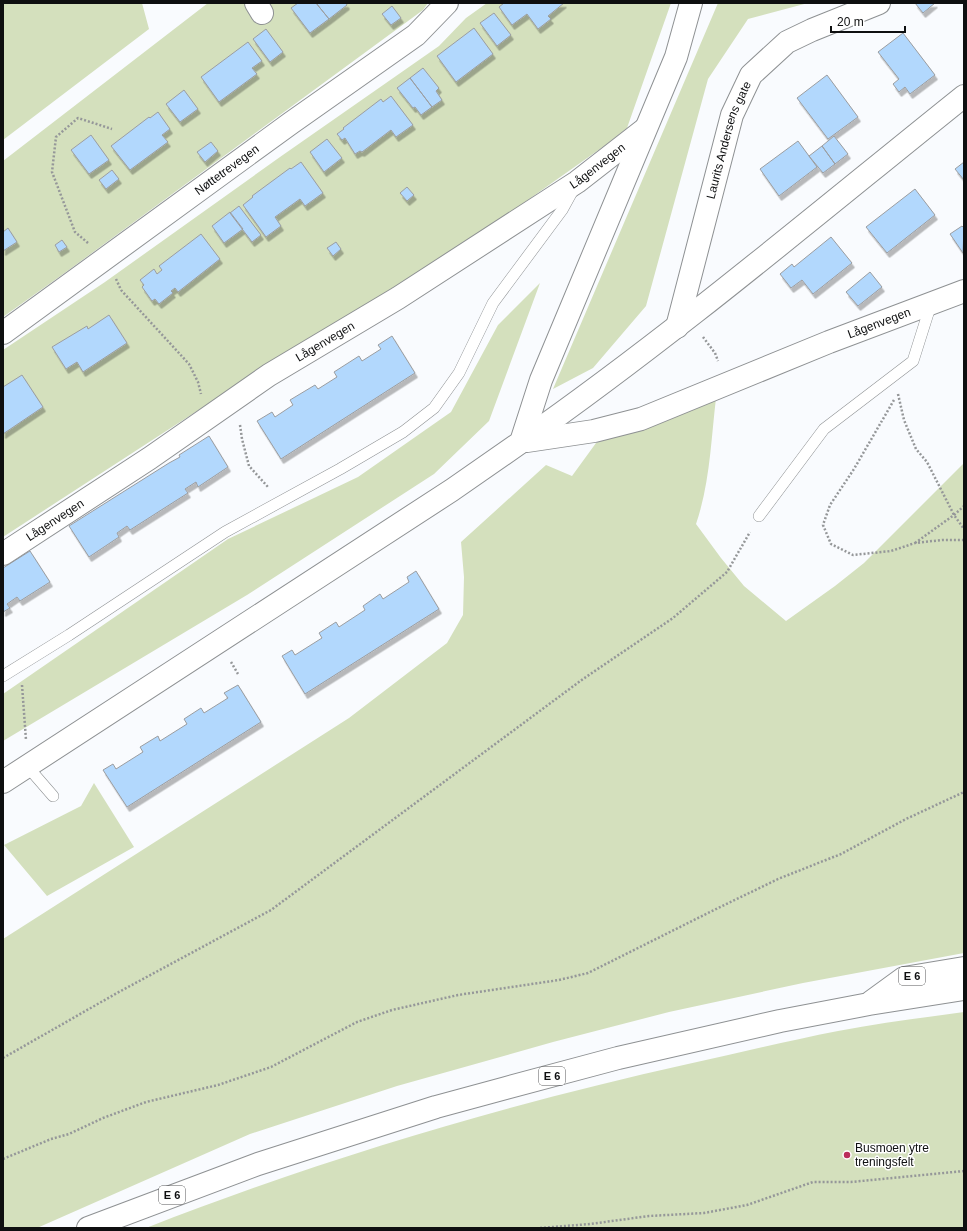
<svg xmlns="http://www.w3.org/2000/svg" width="967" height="1231" viewBox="0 0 967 1231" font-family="Arial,sans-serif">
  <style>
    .green { fill: #d4e0bd }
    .building { fill: #b2d8fd; stroke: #9b9da0; filter: url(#shadow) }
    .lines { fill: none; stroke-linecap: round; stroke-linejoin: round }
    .service-casing { stroke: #8e9193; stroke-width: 12 }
    .minor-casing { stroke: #8e9193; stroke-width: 24 }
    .trunk-casing { stroke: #8e9193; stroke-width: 24 }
    .path { stroke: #959799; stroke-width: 2.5; stroke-dasharray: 2 2; stroke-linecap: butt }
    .service { stroke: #fff; stroke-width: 11 }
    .minor { stroke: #fff; stroke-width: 22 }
    .trunk { stroke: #fff; stroke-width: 22 }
    .poi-dot { fill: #bb2d5c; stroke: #fff; stroke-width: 1.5 }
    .labels { text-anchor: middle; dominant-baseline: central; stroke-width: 3; stroke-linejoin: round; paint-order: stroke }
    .shield { fill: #fff; stroke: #565758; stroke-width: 1 }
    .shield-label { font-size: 11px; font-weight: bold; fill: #0e0f10 }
    .street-label { font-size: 12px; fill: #0e0f10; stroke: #fff }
    .poi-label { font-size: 12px; fill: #0e0f10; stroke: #fff; text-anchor: start }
  </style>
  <defs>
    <filter id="shadow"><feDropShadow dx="2.5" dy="4.5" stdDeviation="0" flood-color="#0004"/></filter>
  </defs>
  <rect width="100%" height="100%" fill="#f9fbfe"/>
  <path class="green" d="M3,3H142L149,29L3,140Z
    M208,3H428L423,10L66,272L3,317V161Z
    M487,3H671L627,128L607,144L443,260L217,398L3,537V350L105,282L280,157L439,46L466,18Z
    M718,3H808L748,19L708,79L646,306L593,368L553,389Z
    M540,283L489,421L434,474L247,595L3,741V694L228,539L358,477L451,412L498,325Z
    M716,398C711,440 710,483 696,524L721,558L744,586L786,621L835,586L864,563L964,463V953L803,983L669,1012L553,1042L397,1086L250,1134L37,1228H3V939L349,718L447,643L463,615L464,577L461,542L546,465L572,476L596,443L636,429Z
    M94,783L134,847L47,896L4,845L81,806Z
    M964,1012V1228H146C322,1159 504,1105 688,1064C738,1053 787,1041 838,1031C879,1023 922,1018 964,1012Z"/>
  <path class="building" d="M298,3H316L329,19L310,33L291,8Z
    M316,3H346L347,5L329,19Z
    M504,3H564L548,16L551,19L538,29L527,14L512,25L499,7Z
    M915,3H935L923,13Z
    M392,6L401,18L391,25L382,14Z
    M494,13L511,35L497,46L480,23Z
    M474,28L493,54L456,82L437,56Z
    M266,29L283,52L270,62L253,39Z
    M903,33L935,75L910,94L905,87L899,92L893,84L899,79L878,52Z
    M248,42L262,61L252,68L257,74L219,102L201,77Z
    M423,68L439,88L436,91L442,100L432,107L410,78Z
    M827,75L858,117L828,139L797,98Z
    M410,78L432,107L421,115L415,107L413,108L397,88Z
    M184,90L198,109L180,122L166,104Z
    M391,96L413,125L396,137L391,130L362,152L360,151L355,154L345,138L342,140L337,134L344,129L343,128L381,99L383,102Z
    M158,112L170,129L162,135L168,142L130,170L111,146L149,117L150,118Z
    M91,135L109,160L89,174L71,150Z
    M834,136L848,154L835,164L822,146Z
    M327,139L342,158L324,172L310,152Z
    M798,141L817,167L779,196L760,169Z
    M211,142L218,151L205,162L197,152Z
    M822,146L835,164L823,173L809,156Z
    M301,162L323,193L305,206L300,199L275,217L281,226L266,237L243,205L253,197L252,196L290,168L291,169Z
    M964,162V180L955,169Z
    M112,170L119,179L106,189L99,180Z
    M407,187L414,195L407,201L400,193Z
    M915,189L935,215L887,253L866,227Z
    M239,206L261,235L252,242L230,213Z
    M230,212L243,229L224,243L212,226Z
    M962,226L964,228L963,253L950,234Z
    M8,228L17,242L3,251V232Z
    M201,234L220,259L178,292L175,288L171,291L173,293L159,304L155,299L152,301L142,287L144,285L140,280L154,269L157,274L162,270L159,266Z
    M831,237L852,263L813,294L802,280L791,288L780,274L792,264L794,267Z
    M62,240L67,247L59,252L55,245Z
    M336,242L341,249L333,256L327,248Z
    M870,272L882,287L858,306L846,292Z
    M109,315L127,343L83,372L77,362L66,369L52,347L87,326L88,329Z
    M392,336L415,373L281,459L257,421L272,412L275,417L293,405L290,400L315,385L318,389L337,377L334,372L359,356L362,361L381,349L378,345Z
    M22,375L43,407L3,434V387Z
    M209,436L228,467L198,487L196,482L185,489L188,493L130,530L127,526L117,533L119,537L89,557L69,526L169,463L180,457L179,455Z
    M30,551L50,582L20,601L17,597L7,604L10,608L3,612V568Z
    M416,571L439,609L305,694L282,656L292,650L295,655L322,638L319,633L336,622L339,627L365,610L363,606L380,594L383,599L409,582L407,577Z
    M238,685L261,722L127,807L103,770L113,764L116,769L143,752L140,747L158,736L160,741L187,724L184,719L201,708L204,713L228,698L224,693Z"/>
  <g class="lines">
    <g class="service-casing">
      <path id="service" d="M759,516L824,429L913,361L931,304
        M3,676L69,635L225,532L340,469L403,432L434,408L459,373L493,303L562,210L573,190
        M27,766L53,796"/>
    </g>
    <g class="minor-casing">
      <g id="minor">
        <path d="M256,3L262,13"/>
        <path id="s1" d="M677,327L732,115L751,75L787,42L812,30L879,3"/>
        <path id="s2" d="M3,333L291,123L416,35L447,3"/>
        <path id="s3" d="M527,441L594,431L641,419L829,342L964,291"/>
        <path d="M521,442C675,334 818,213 964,96"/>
        <path id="s4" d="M3,554L150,458L269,375L398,298L577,182L645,129"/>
        <path d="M3,782L452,490L521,442L541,380L676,57L691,3"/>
      </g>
    </g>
    <g class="trunk-casing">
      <path id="trunk" d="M871,1002L904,978L964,968
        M88,1228L258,1164L436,1107L506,1088L618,1058L780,1021L869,1004L964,989"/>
    </g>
    <path class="path" d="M88,243L75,232L52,172L56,137L78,118L112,129
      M116,279L121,290L189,364L198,382L201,394
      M703,337L715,353L718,361
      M898,394L904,420L916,449L927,462L954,515L964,529
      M894,400L854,469L830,505L823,525L831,544L853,555L891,551L915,543L942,540H964
      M240,425L242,439L249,466L268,487
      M915,543L954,515L964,506
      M231,662L238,674
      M22,685L26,740
      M3,1058L117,993L271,910L583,679L673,618L727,572L750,532
      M3,1159L51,1139L69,1134L103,1118L146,1102L218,1085L271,1067L357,1022L392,1010L458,995L559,980L588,973L708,913L778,879L841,854L906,819L964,792
      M540,1228L590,1224L649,1216L704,1213L747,1205L813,1182H851L964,1171"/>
    <use href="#service" class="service"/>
    <use href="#minor" class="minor"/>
    <use href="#trunk" class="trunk"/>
  </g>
  <circle class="poi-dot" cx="847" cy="1155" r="4"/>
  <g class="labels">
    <g class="shield">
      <rect x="899" y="967" width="26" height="18" rx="3"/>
      <rect x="539" y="1067" width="26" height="18" rx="3"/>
      <rect x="159" y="1186" width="26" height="18" rx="3"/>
    </g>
    <g class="shield-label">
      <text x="912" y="976">E 6</text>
      <text x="552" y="1076">E 6</text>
      <text x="172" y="1195">E 6</text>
    </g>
    <g class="street-label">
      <text stroke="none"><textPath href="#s1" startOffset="194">Laurits Andersens gate</textPath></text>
      <text stroke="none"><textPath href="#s4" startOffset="710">Lågenvegen</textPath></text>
      <text stroke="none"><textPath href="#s2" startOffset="277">Nøttetrevegen</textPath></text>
      <text stroke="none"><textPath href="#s3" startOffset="373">Lågenvegen</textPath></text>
      <text stroke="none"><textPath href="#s4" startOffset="386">Lågenvegen</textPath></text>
      <text stroke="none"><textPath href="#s4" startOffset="62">Lågenvegen</textPath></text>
    </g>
    <g class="poi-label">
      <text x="855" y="1148">Busmoen ytre<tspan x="855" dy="14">treningsfelt</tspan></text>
    </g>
  </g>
  <rect width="967" height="1231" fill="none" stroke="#0e0f10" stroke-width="8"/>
  <path d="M831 26v6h74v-6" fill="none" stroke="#0e0f10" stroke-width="2"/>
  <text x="837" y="26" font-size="12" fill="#0e0f10" stroke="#ffffff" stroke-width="3" paint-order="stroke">20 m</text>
</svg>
